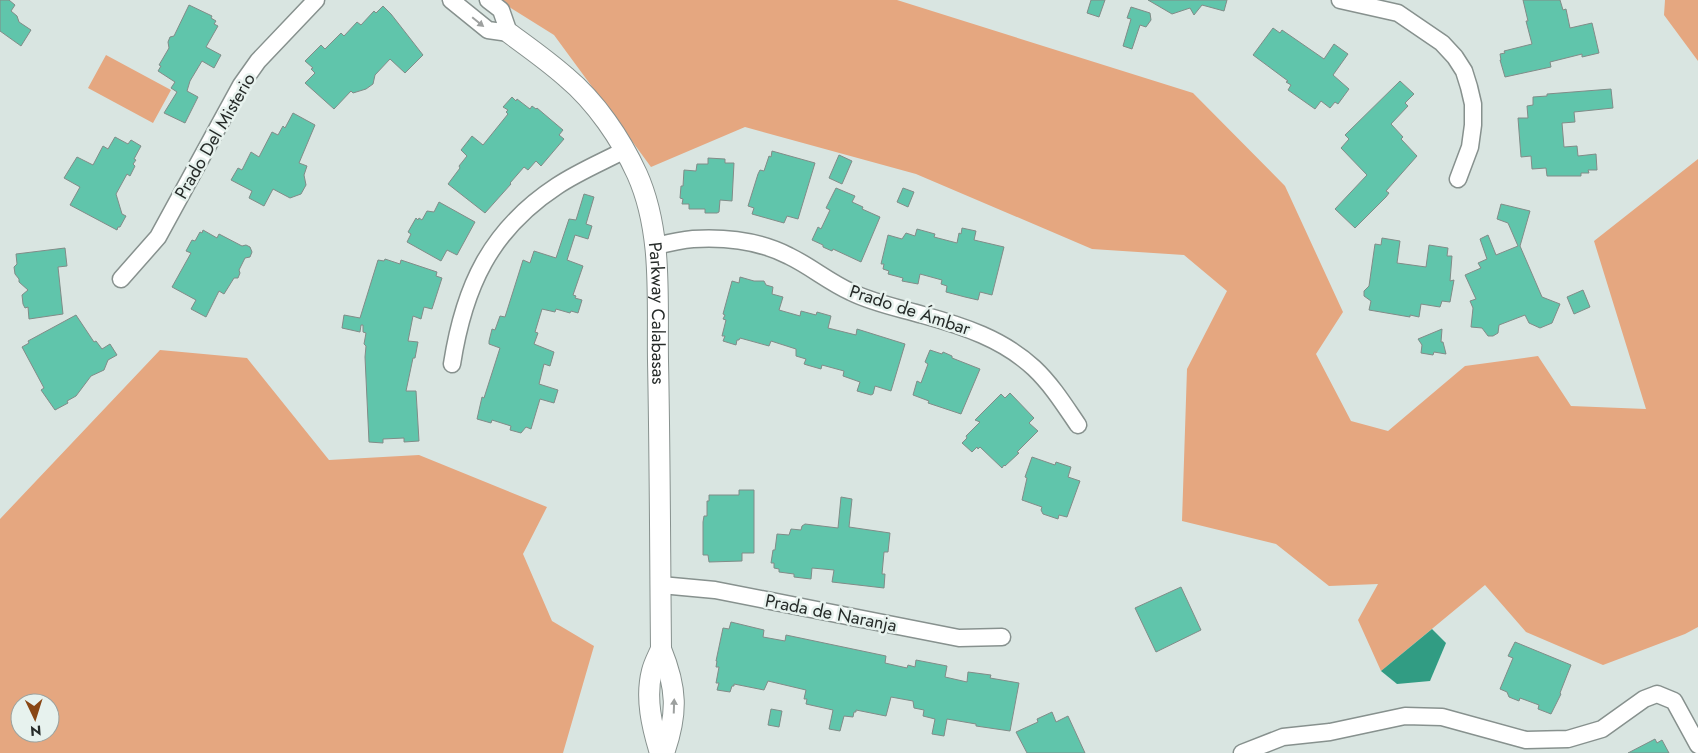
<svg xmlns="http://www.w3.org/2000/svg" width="1698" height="753" viewBox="0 0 1698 753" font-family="Jost,sans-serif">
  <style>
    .green { fill: #e5a780; fill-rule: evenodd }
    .water { fill: #319c83 }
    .building { fill: #60c5ab; stroke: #818c88 }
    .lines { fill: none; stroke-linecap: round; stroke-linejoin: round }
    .minor-casing { stroke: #87918e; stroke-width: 19 }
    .tertiary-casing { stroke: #87918e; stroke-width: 22 }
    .minor { stroke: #fff; stroke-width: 16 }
    .tertiary { stroke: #fff; stroke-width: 20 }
    .oneway { fill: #9da09f }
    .labels { text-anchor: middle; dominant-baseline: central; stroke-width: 5; stroke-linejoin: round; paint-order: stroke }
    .street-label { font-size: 18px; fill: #262b29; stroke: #e7f2ee }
  </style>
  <rect width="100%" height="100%" fill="#d9e5e1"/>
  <path class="green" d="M498,0H897L1193,93L1285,186L1343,312L1316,354L1351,421L1388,431L1465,366L1538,356L1571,406L1646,409L1594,241L1698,159V627L1685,634L1603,665L1526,632L1485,585L1381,671L1358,620L1378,584L1329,586L1276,544L1182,521L1187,369L1227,291L1184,255L1092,249L916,174L745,127L651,167L554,35Z
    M1665,0H1698V61L1664,15Z
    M106,55L171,90L153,123L88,88Z
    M160,350L247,358L329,460L419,455L547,507L523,554L552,621L594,646L563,753H0V519ZM20,703H50V733H20Z"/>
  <path class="water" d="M1432,629L1446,643L1430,681L1397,684L1381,671Z"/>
  <path class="building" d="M0,0H9L15,5L11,11L17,16L19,22L31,30L21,46L0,31Z
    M1091,0H1105L1099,17L1087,13Z
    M1148,0H1227L1224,11L1202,5L1194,15L1190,8L1172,14Z
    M1523,0H1560L1563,10L1566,9L1570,28L1592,23L1599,53L1582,57V54L1550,62L1551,67L1505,77L1500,60H1501L1500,54L1505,53L1504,51L1532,44L1526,21H1528Z
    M189,5L212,16L211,18L216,21L214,24L218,26L206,47L221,55L214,68L202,61L190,81L187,91L198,97L185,123L164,113L177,92L171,88L175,82L158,71L161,66L159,65L169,48L168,42L170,37L174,36Z
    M383,6L391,14L423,55L405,73L390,59L375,75L373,84L366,89L353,93L351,91L334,109L305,83L315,73L311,69L313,68L305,61L321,45L325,49L341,33L344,36L357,22L361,25L374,11L376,13Z
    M1131,7L1150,13L1151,20L1146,27L1140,25L1132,49L1123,46L1131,19L1127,18Z
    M1273,28L1280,33L1282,30L1324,59L1334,44L1348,54L1333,75L1349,89L1338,104L1335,102L1330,108L1321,101L1315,109L1288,90L1291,85L1286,82L1288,81L1253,55Z
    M1400,81L1414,94L1405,103L1408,106L1391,124L1403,137L1401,139L1417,156L1386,191L1389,193L1386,197L1355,228L1335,209L1367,175L1341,148L1349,139L1345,135Z
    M1611,89L1613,108L1574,112L1575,122L1562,123L1564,147L1577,146L1578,156L1596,154L1597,170H1588L1589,173H1581V176H1547L1546,168L1532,169L1531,156L1521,157L1518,118H1528L1527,106L1533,105V97L1547,96V94Z
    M512,97L516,101L517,99L530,109L532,106L536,109L537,108L563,130L559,135L564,139L541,166L536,161L528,170L524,167L510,183L511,184L485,213L448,184L460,168L459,166L467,156L461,150L472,136L483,145L508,114L506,112L508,110L503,107Z
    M293,113L315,125L299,163L307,166L304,175L306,185L301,194L290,198L273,189L264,206L249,198L252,191L231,180L238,168L242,170L251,152L259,157L272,132L278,135L283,126L285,128Z
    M115,137L128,144L131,140L141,146L134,159L136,160L133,164L135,166L130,176L127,174L116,194L122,214L126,216L120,227H118L117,230L70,205L80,187L64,178L77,157L93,165L103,146L108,149Z
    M772,151L815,163L798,219L787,216L784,223L752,214L754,208L748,206L758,174L760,170L764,171L769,156L771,157Z
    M839,155L852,161L842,184L829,178Z
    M708,158L725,159V163H734L732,201L720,200L719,212L717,213H705V209H689V204H682L683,199L680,198L681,186H683L684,170L696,171L697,164H708Z
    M836,188L855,196L852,202L863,207L862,209L880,217L861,262L833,249L832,251L823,247V245L812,240L818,227L821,229L830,210L826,208Z
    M903,188L914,192L908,207L897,202Z
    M584,194L594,197L586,224L592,226L588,239L575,235L567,260L583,266L573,295L576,296L575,298L582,300L578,313L571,311L570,313L556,309L555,312L542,309L535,332L538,333L534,344L554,352L550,366L544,364L539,384L558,390L554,403L540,399L531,429L526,427L521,433L510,430L511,426L492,420L491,423L477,419L482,397L484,398L500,348L489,344V341L492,329L495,330L500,316L505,317L523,260L530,263L534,251L556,258L569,219L576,220Z
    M439,202L475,222L457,255L447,250L441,261L407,242L411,234L408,232L416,218L418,220L419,218L422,220L427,211L434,212Z
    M1501,204L1530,211L1520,246L1542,297L1560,304L1552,323L1540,328L1529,323L1525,315L1499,325L1498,333L1493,336H1488L1482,328L1471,327L1473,308L1470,301L1476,299L1465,275L1481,268L1478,263L1487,259L1480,239L1488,235L1496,255L1518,246L1508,223L1497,219Z
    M962,228L976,231L974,240L1004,247L992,295L980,292L978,300L965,297L946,292L947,286L941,284L942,280L920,274L918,284L902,281L903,278L888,274L889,271L883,269L884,264H881L888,235L902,239L906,233L915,236L917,229L935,234L934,237L957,243L959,233L961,234Z
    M203,230L217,238L219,234L242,246L246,245L250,247L252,252L250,257L245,258L239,270L240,273L238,278H234L224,294L219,291L206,317L191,309L196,300L172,287L191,253L186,251L192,240L195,241L200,232L202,233Z
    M1382,238L1400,241L1397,263L1426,267L1429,245L1448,248L1447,256H1452L1450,281L1454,280L1450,302L1442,301L1440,307L1421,304L1419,317L1410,315V317L1369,310L1371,301L1364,296V291L1369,286L1375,244L1381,245Z
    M65,248L67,266L58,267L63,314L29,319L28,307L25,308L23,304L22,295L28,290L19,282V279L15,274L14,267L17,264L16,254Z
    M385,259L400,264L401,260L437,272L436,276L442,278L432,309L424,307L421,319L413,316L408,341L418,342L415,358H413L406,391H416L419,441L404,442V438L383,439V443L369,442L365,357L366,346L364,344L366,333L363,332V325H361L360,332L342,328L344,315L360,318L378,260L384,261Z
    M740,277L754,281H764L766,285L773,287L772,294L783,297L779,310L800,316L801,311L816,315L817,312L831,316L828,328L856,335L857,329L905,344L891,391L875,386L873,394L871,395L857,391L860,382L843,376L844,371L822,365L821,369L807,365L804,364L806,359L796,356V349L771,341L769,346L740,338L739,340H737L736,345L723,341L725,336H722L726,320L723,319L725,315L723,314L732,281L739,283Z
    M1583,290L1590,307L1574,314L1567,297Z
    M76,315L94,342L96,341L102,349L110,344L117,355L108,360L104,370L91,376L76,396L67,401L68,403L55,410L41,390L44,388L22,347L29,343L28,341Z
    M1442,329L1441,342H1443L1446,354L1434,352L1433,355L1421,353L1422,345L1418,339Z
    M930,350L942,354L943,352L952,356V358L980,369L961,414L928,403L929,401L913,395L917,381L921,383L928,364L925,362Z
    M1010,393L1034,418L1029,423L1038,431L1017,452L1019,453L1005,466L1004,465L1002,468L980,447L978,449L977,447L972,452L962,443L967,438L966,436L980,422L975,420L1001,394L1005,398Z
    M1032,457L1055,465L1056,462L1071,467L1068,477L1080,481L1067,517L1059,515L1058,519L1043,514L1041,510L1042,507L1022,500L1027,478L1025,477Z
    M739,490H754V553H742V561L709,562L708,555H703V522L704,516H707V501H709V495H739Z
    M841,497L852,499L849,527L890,533L888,552H884L882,574H885L884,588L832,582L834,570L812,568L811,579L794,577V574L779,572V569L774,568V563H771L773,550H775L777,534L789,535L791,529L801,530L802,526L805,524L838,528Z
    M1181,587L1201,630L1156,652L1135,608Z
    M731,622L764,630L763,637L785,641L786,635L886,656L885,663L907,668L908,665L915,667L916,660L947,666L945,677L967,682L968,672L991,675L990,678L1019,683L1010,731L976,726V724L947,719L944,736L932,734L935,719L923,716L924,710L914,708L913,701L891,697L886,716L856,710V712H854L853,717L844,716L840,731L829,729L833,710L806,704L807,699H804L806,690L768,681L764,690L734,684V686H732L730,692L717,690L719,683H716L719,667H716L717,661H716L723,628L729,629Z
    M1515,642L1571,665L1560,693L1561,694L1551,714L1538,709L1539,705L1520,698L1519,701L1509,697L1507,692L1500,689L1513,658L1508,656Z
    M771,709L782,711L779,727L768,725Z
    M1052,712L1056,722L1068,716L1085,753H1027L1016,732L1038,722L1037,719Z
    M1655,739L1657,743L1662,740L1669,753H1628Z"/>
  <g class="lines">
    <g class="minor-casing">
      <path id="minor" d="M451,0L488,30L509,33L501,10L488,0
        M1340,0L1398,13L1442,43L1455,57L1464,71L1469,87L1473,104V125L1470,147L1458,179
        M656,246C668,243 681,240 693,239C726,237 760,241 789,256C810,266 829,282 851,292C873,303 899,308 923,315C963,326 1003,339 1034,368C1052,385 1065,406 1078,425
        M121,279L158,237L241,85L258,61L316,0
        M452,364C464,287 490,230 557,186C578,172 602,162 625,150
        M661,585L715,590L959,638L1002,637
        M1242,753L1283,737L1330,732L1405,716L1442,717L1526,740L1568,739L1602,729L1644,699L1657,694L1674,701L1698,745"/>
    </g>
    <g class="tertiary-casing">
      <g id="tertiary">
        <path id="s1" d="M509,33C528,47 548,61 566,77C596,102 621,139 637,174C663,232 657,299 658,361C660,457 660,553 661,649C677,688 678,713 664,753"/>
        <path d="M660,753C652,727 645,698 652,671C654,663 658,656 661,649"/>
      </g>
    </g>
    <use href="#minor" class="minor"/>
    <use href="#tertiary" class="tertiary"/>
  </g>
  <defs><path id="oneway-solid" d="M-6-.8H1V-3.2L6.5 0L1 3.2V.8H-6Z" transform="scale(1.25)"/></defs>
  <g class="oneway">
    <use href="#oneway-solid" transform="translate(478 22) rotate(39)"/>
    <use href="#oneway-solid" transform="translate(674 706) rotate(-88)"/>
  </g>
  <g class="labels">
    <g class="street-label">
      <text transform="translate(215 136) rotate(-60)">Prado Del Misterio</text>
      <text transform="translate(910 310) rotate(18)">Prado de Ámbar</text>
      <text stroke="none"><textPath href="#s1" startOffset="335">Parkway Calabasas</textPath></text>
      <text transform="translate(831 613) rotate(11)">Prada de Naranja</text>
    </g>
  </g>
  <g transform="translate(35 718) rotate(176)"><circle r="24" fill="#e7f2ee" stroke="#9aa29f"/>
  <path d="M0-4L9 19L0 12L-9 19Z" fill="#894715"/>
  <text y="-8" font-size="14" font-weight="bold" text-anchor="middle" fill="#262b29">N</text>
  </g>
</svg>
